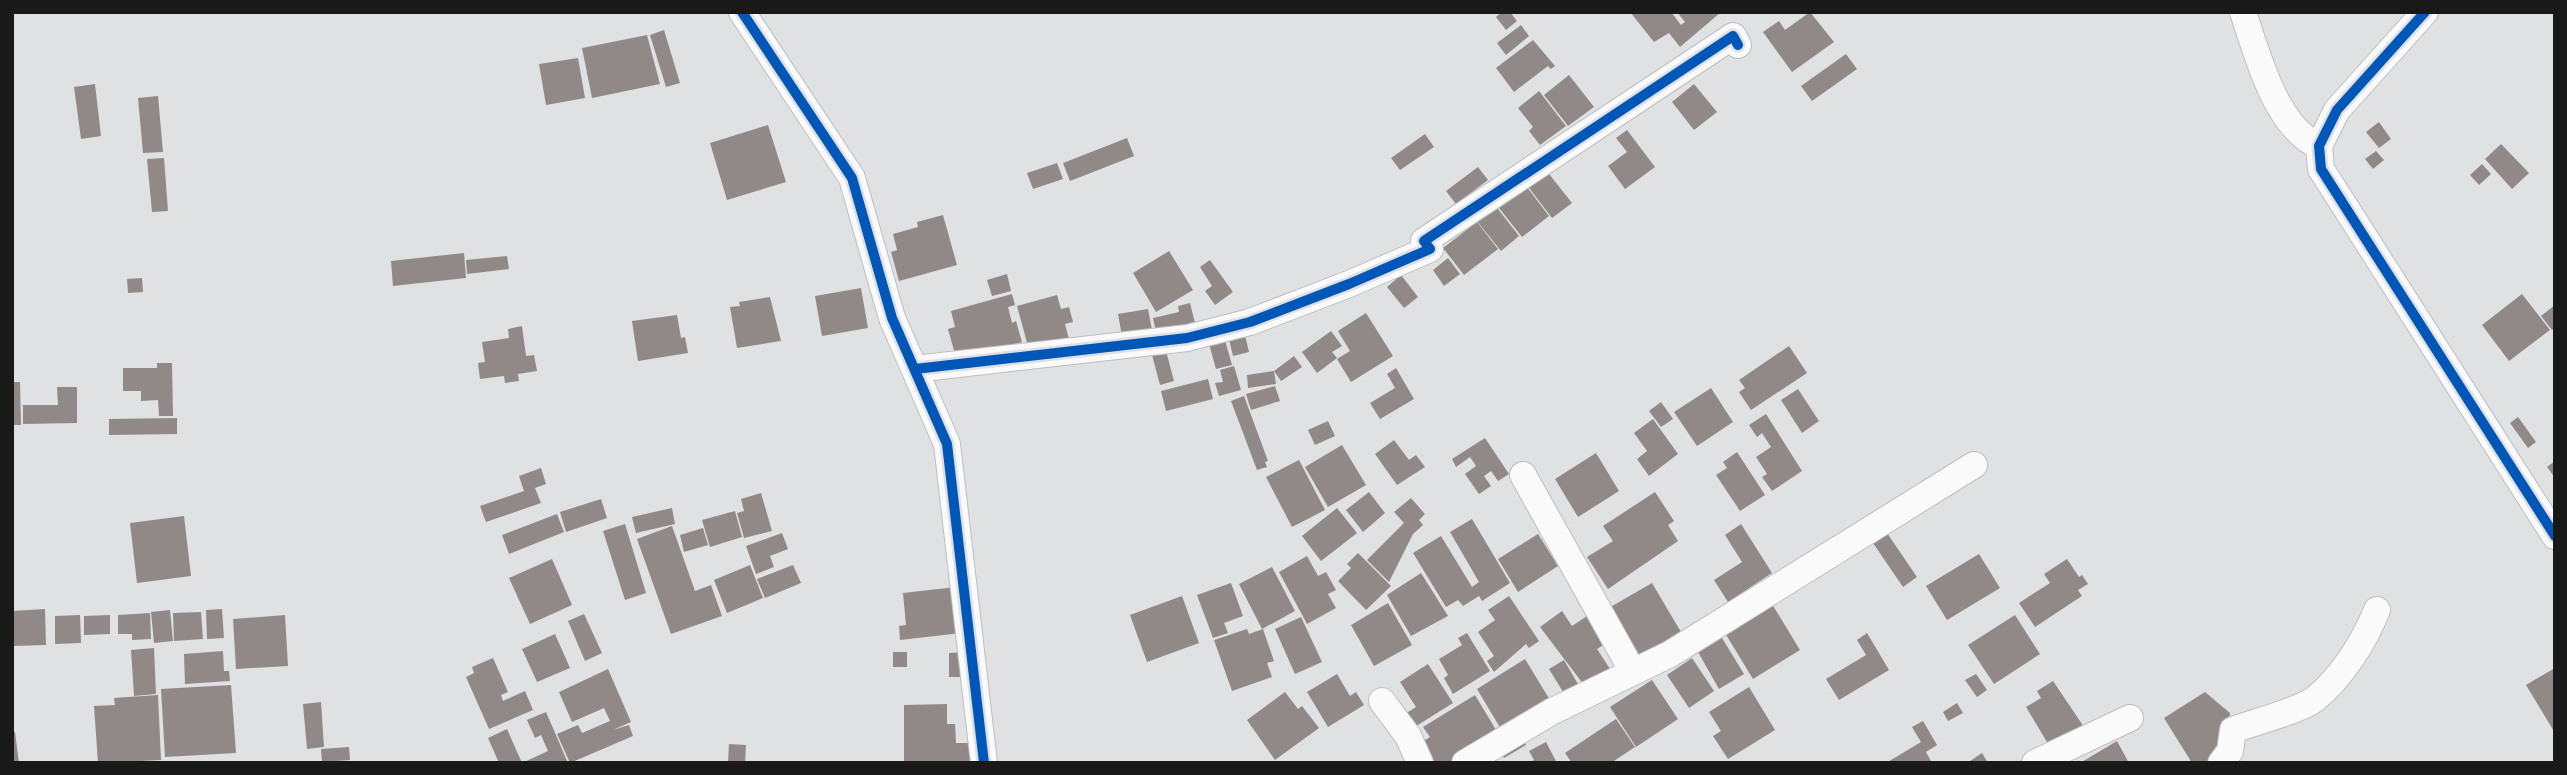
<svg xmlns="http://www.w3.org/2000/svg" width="2567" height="775" viewBox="0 0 2567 775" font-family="Karla,sans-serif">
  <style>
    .building { fill: #908987 }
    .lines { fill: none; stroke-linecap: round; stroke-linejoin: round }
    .minor-casing { stroke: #bebec0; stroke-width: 28 }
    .minor { stroke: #fafafb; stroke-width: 26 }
    .cycleway-casing { stroke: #dfe0e4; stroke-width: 15 }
    .cycleway { stroke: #0057b8; stroke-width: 10 }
  </style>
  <rect width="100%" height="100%" fill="#e0e1e3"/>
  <path class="building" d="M1502,12H1510L1517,21L1506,30L1496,17Z
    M1630,12H1671L1681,25L1685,22L1677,12H1721L1680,47L1669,33L1654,42Z
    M1810,12L1834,42L1792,72L1763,32L1779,21L1785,30Z
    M1521,25L1529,36L1506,55L1497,43Z
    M664,30L680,83L666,87L650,35Z
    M647,35L660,84L592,98L582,48Z
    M1533,40L1555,66L1551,69L1548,66L1514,92L1496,68Z
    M1846,54L1857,69L1812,101L1801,86Z
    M578,58L585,98L546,105L539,64Z
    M1569,75L1594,107L1568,126L1544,95Z
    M95,84L101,136L81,139L74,87Z
    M1694,84L1717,112L1694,130L1672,102Z
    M1539,91L1566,126L1540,145L1529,131L1533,127L1518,108Z
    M158,96L163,152L143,153L138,98Z
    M2379,122L2391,139L2379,148L2366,132Z
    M768,125L786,182L727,200L710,143Z
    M1627,130L1655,167L1625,189L1608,166L1627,152L1616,138Z
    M1425,134L1434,147L1400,170L1391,158Z
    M1127,138L1134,156L1070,181L1063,163Z
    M2501,144L2529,173L2512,189L2485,159Z
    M2376,151L2384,160L2373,169L2365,159Z
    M164,158L168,211L152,212L147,159Z
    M1057,163L1063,179L1033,189L1027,173Z
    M2482,164L2491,174L2479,185L2470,175Z
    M1542,165L1572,203L1552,218L1523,180Z
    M1478,167L1488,180L1456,204L1446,191Z
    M1527,187L1549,216L1522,237L1499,208Z
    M1491,200L1519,236L1501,251L1472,215Z
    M943,215L957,265L899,281L891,252L897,250L893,234L918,227L917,222Z
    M1477,222L1498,249L1464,275L1443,248Z
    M1169,251L1193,290L1156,312L1133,273Z
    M464,253L466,278L393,286L391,261Z
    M507,256L509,269L467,274L466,260Z
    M1448,258L1460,274L1444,286L1433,270Z
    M1210,260L1233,292L1215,305L1205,291L1212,286L1200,267Z
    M1007,274L1011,291L992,296L987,280Z
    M1401,275L1418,297L1404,308L1387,287Z
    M142,278L143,292L128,293L127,279Z
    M861,288L868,328L822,336L815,296Z
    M1012,294L1015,305L1008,307L1012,323L1016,321L1022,342L957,361L948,329L955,327L951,311Z
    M2522,294L2550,330L2509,361L2482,325Z
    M1057,295L1061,309L1069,307L1073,322L1065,324L1069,339L1029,350L1017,306Z
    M770,297L781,341L737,348L730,307L740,306L739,302Z
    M1190,303L1195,323L1156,332L1153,318L1179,312L1178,306Z
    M2555,305V327L2552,330L2541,316Z
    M1148,309L1152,330L1122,336L1118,314Z
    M1366,313L1393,356L1351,382L1337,359L1350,351L1338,331Z
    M677,315L681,338L685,337L688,353L638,361L632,321Z
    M522,326L526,356L534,355L537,371L518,374L519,381L505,383L504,376L480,379L478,363L485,362L482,342L509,338L508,329Z
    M1244,331L1249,352L1233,356L1228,335Z
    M1331,331L1342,346L1332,352L1337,358L1317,373L1302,352Z
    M1223,333L1232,365L1216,369L1207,337Z
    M1789,346L1807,373L1751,410L1739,392L1745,388L1739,380Z
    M1165,347L1174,381L1160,385L1151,351Z
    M1294,356L1302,367L1281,381L1274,371L1276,384L1248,388L1247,375L1274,371Z
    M157,363H172L173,416H159L158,400L141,401V391H123V368H157Z
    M1234,366L1241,390L1219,396L1215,383L1223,382L1220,370Z
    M1396,368L1414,399L1380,419L1370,403L1395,388L1387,374Z
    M1208,379L1213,399L1166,411L1161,391Z
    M12,382H20L21,425H12Z
    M1275,386L1280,401L1251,410L1246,394Z
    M57,387H77V423L23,424V405H58Z
    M1711,388L1733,422L1697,446L1674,412Z
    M1798,389L1819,421L1802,433L1781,400Z
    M1244,396L1268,461L1265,462L1267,467L1257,470L1231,401Z
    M1661,402L1673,419L1661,427L1649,411Z
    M1766,414L1802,471L1772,491L1762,477L1767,474L1756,457L1771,447L1762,433L1757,437L1749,425Z
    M2518,417L2536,442L2528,448L2510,423Z
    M177,418V434L109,435V419Z
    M1653,419L1678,454L1649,476L1637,459L1647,451L1634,433Z
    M1328,421L1335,436L1315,445L1308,430Z
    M1485,438L1509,474L1498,481L1491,471L1484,476L1491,486L1479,494L1465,474L1476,466L1470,457L1456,467L1452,459Z
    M1394,440L1409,460L1416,455L1425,467L1397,485L1375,454Z
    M1342,445L1366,485L1328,507L1305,467Z
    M1737,452L1765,495L1740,511L1716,475L1727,468L1723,462Z
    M1596,453L1619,491L1578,517L1555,479Z
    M1299,460L1325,510L1292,527L1266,477Z
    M2555,461V478L2547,467Z
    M541,468L546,484L535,488L541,503L486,522L480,506L524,491L519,476Z
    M1369,492L1385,513L1363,532L1346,510Z
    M1655,492L1674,521L1668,525L1678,541L1608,589L1587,557L1613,541L1603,526Z
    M761,493L772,531L744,538L737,513L744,511L741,499Z
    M1411,498L1425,514L1419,520L1423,525L1413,534L1389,582L1367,560L1404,523L1394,512Z
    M601,499L607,518L566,532L560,512Z
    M672,508L675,524L636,533L632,517Z
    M1337,508L1357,533L1321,561L1302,536Z
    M735,511L742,537L710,547L702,520Z
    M557,514L564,532L509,554L502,535Z
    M184,516L191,576L137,583L130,523Z
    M1472,519L1510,583L1482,601L1479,596L1463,606L1458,600L1446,607L1413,553L1441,536L1472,587L1479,582L1450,532Z
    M625,524L646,593L625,600L603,531Z
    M1741,524L1772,573L1728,602L1714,580L1742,562L1725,535Z
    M672,526L695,591L711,585L722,616L671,634L637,539Z
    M703,528L708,545L684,552L680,535Z
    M1885,530L1917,577L1903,587L1871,540Z
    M782,533L788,549L770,556L774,567L756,574L746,546Z
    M1538,534L1558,566L1518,592L1498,559Z
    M1358,553L1391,586L1366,610L1338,581L1351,568L1347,564Z
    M1979,554L2000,588L1947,620L1926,586Z
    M1307,556L1318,576L1326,572L1336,590L1328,594L1336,608L1307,624L1279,572Z
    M552,559L572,605L530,624L509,578Z
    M2067,559L2079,577L2082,575L2088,584L2078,590L2082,596L2035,627L2019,603L2050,583L2044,574Z
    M750,565L763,598L727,613L714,580Z
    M793,565L801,583L765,598L757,579Z
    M1272,567L1295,611L1262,629L1239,584Z
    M1421,573L1448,616L1411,636L1387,595Z
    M1231,583L1243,616L1224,623L1228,633L1213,638L1197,595Z
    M1652,583L1681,632L1636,658L1607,609Z
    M956,587L961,633L900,640L899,626L906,625L903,593Z
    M1182,596L1199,643L1147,662L1130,615Z
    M1509,596L1539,641L1529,648L1526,644L1494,672L1487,661L1494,656L1478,632L1495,620L1488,610Z
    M1388,603L1412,645L1374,666L1351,625Z
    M1772,604L1800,650L1753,679L1725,633Z
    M45,609L46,645L12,646V611Z
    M222,609L224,638L207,639L206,610Z
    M170,610L173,641L154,643L151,612Z
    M1562,611L1572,626L1593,612L1610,641L1597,649L1612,672L1587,689L1540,627Z
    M201,612L203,639L174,641L173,613Z
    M150,613L151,639L132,640V634H118V615Z
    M584,614L602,653L585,661L568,621Z
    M80,615L81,643L55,644V616Z
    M110,615V634L84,635V616Z
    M285,615L288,666L236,669L233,619Z
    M2015,615L2040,654L1994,684L1968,645Z
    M1301,617L1322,662L1295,674L1275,629Z
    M1247,629L1249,634L1263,629L1274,661L1267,663L1272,677L1232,691L1214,640Z
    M1467,633L1490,671L1453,694L1444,678L1448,675L1439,659L1462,645L1458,638Z
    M1867,633L1889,670L1839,700L1826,679L1866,655L1857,640Z
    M555,634L570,668L537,682L522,649Z
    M1722,638L1744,674L1719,689L1698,652Z
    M154,648L156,694L134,696L131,650Z
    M223,651L224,671H229L230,681L185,684L184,654Z
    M893,652H907V667H893Z
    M966,652V677H949V653Z
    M493,658L508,692L501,695L503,701L525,691L533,710L489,729L466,677L474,673L472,667Z
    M1692,658L1714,691L1689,708L1667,675Z
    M1525,659L1553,705L1504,734L1477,689Z
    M1564,660L1582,691L1568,700L1549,669Z
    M1428,664L1453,703L1413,728L1405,714L1416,707L1400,682Z
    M2555,668V733L2526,685Z
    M608,669L631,722L613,730L629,725L633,736L570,763L557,734L578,725L582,733L610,721L604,708L572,722L559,692Z
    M1337,674L1350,696L1356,692L1364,705L1328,727L1307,692Z
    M1976,674L1987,690L1977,697L1965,680Z
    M1652,680L1678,719L1636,747L1610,707Z
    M2053,681L2084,727L2050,747L2026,707L2041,698L2037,691Z
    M231,685L236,753L165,757L161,689Z
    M1749,687L1775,730L1728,759L1713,736L1721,731L1709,712Z
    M1285,692L1298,709L1302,706L1319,728L1275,760L1247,720Z
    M2205,692L2230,713L2226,750L2206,763H2192L2164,718Z
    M158,695L161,760L98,763L94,706L115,705L114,698Z
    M1475,695L1499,735L1454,763H1435L1422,742L1430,737L1423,727Z
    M321,702L324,747L307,749L303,704Z
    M1957,703L1963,713L1948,721L1943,712Z
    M947,704V724H955L956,743H978V763H904V705Z
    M546,712L568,763H522L548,751L541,735L535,738L527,720Z
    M1616,719L1635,747L1611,763H1572L1565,753Z
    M1923,721L1937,745L1926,752L1932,763H1886L1921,742L1912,727Z
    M507,729L522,763H499L488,738Z
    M12,732H15L19,763H12Z
    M1522,737L1526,745L1504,758L1499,749Z
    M2117,741L2129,763H2080Z
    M1546,742L1557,763H1528L1534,760L1529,751Z
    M729,744L746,745L745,763H728Z
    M349,747L350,760L322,762L321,749Z
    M1982,753L1988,763H1967Z"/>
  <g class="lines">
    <g class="minor-casing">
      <path id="minor" d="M742,12L852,178L892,318L947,444L984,763
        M2243,12C2257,54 2276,128 2319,146
        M2425,12L2337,110L2319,146L2321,169L2555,536
        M915,369L1187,338L1250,322L1349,284L1430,249L1424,241L1733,36L1738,45
        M1523,475L1633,672
        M1382,701L1408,736L1420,763
        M1465,763L1551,712L1670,654L1974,465
        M2035,763L2130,718
        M2221,763L2230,751L2233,730C2252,723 2301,710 2315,699C2342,677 2364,642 2377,610"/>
    </g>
    <use href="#minor" class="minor"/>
    <g class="cycleway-casing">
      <path id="cycleway" d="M742,12L852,178L892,318L947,444L984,763
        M2425,12L2337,110L2319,146L2321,169L2555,536
        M915,369L1187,338L1250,322L1349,284L1430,249L1424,241L1733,36L1738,45"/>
    </g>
    <use href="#cycleway" class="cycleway"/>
  </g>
  <rect width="2567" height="775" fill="none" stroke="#19191a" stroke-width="28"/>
</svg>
